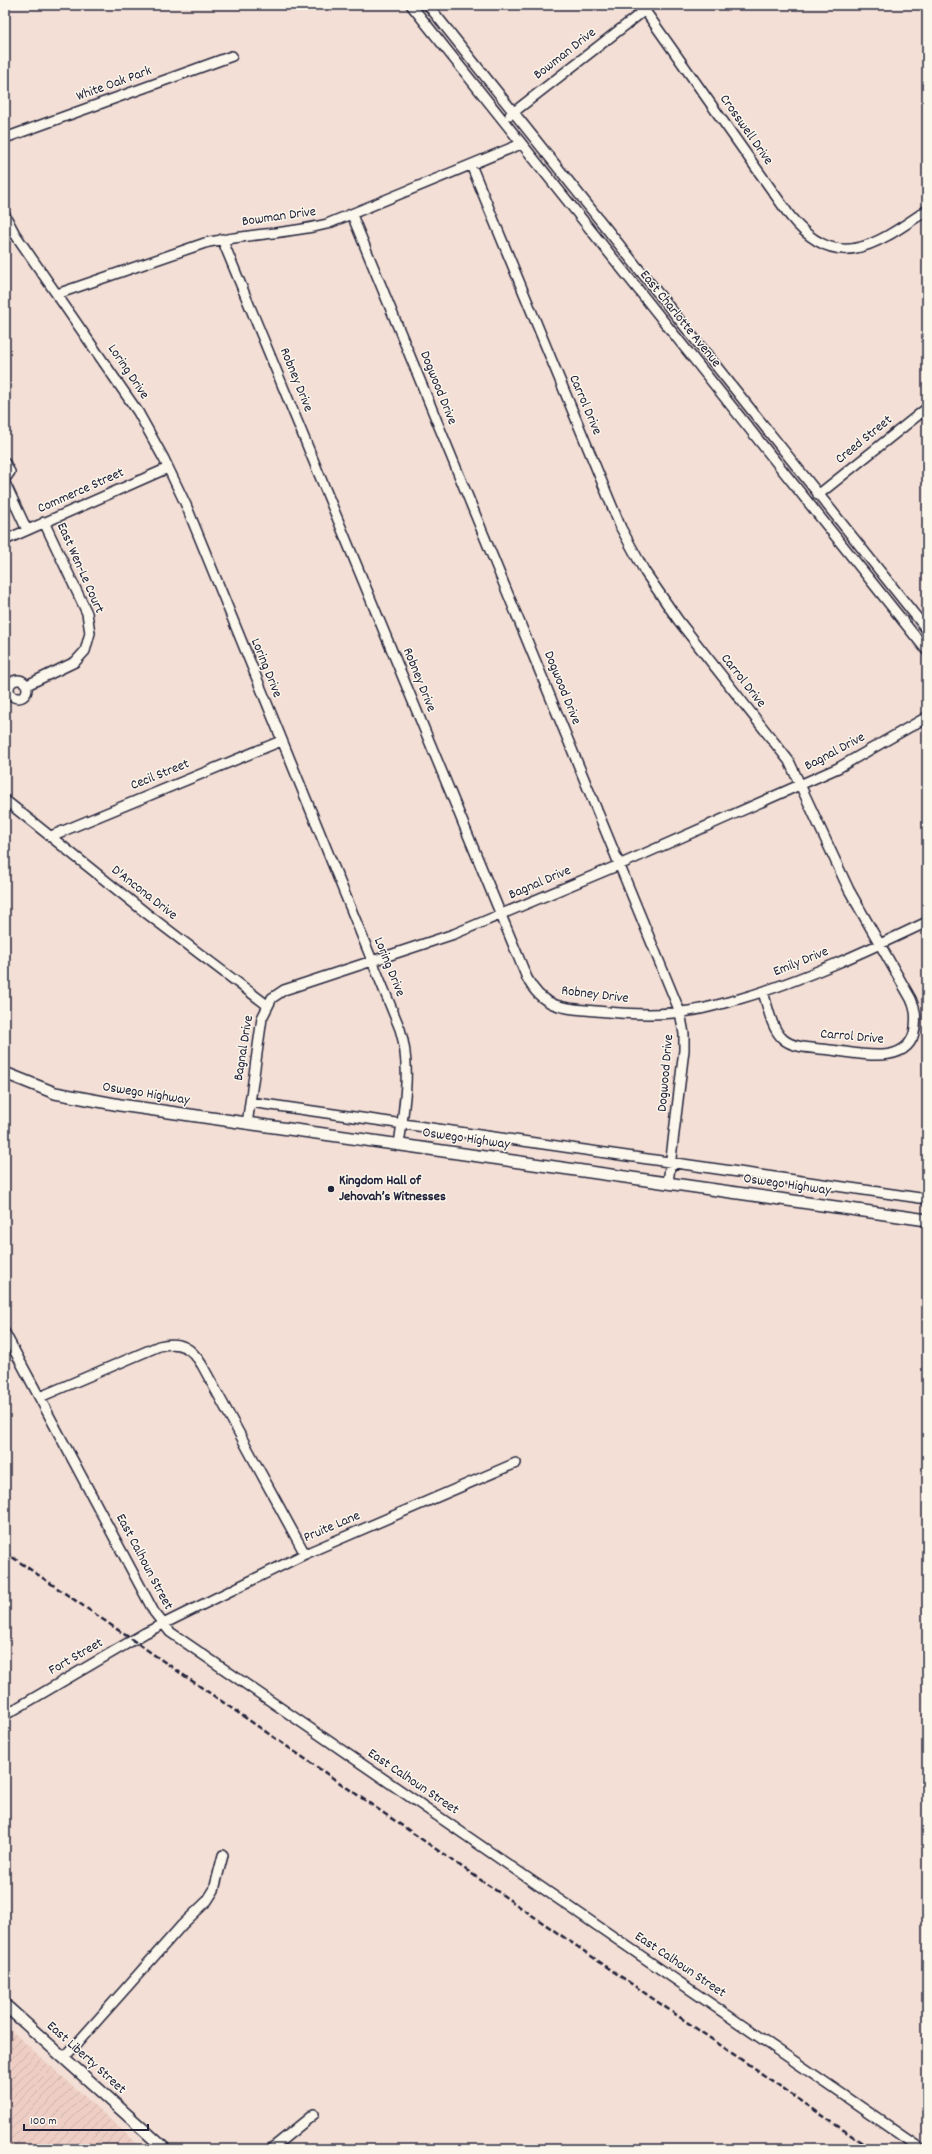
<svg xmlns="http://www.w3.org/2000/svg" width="932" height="2154" viewBox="0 0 932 2154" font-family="Dekko,sans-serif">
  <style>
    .industrial { fill: url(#industrial-furrows) }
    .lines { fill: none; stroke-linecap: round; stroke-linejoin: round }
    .minor-casing { stroke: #22223b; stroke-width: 12 }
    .major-casing { stroke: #22223b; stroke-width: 14 }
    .minor { stroke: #fbf7ec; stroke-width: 9 }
    .major { stroke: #fbf7ec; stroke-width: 11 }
    .rail { stroke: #22223b; stroke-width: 2.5; stroke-dasharray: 6 3; stroke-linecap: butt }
    .poi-dot { fill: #22223b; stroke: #fbf7ec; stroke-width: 1.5 }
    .labels { text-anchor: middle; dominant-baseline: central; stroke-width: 3; stroke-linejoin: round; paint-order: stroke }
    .street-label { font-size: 14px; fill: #22223b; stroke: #fbf7ec }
    .poi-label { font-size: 14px; font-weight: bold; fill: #22223b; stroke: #fbf7ec; text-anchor: start }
  </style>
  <defs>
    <pattern id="industrial-furrows" width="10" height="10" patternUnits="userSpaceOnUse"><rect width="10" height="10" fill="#eecec4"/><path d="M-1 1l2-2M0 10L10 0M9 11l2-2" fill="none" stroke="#ccb1a9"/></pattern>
  </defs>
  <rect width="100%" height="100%" fill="#f3dfd5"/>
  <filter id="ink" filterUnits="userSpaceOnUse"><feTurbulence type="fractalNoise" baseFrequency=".025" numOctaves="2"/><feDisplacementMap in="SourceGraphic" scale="8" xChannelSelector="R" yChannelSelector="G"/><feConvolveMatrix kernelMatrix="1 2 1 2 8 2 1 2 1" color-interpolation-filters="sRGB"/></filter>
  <g filter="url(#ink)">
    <path class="industrial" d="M5,2025L143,2149H5Z"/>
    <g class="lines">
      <g class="minor-casing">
        <path id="minor" d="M411,5L927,651
          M428,5L927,630
          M641,5L790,216C837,275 877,244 927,210
          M510,115L645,10
          M5,138L232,56
          M471,165L621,528L645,572L678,620L789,761L849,890L911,999C916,1009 916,1017 915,1028C910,1068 857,1053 831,1050C817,1048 794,1049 783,1039C771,1028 768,1007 763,992
          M5,215L15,234L138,412L164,459L186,505L400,1029C412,1067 404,1106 399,1145
          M352,215L680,1012L684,1034V1050L668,1183
          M222,239L527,978C543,1009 564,1008 596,1011C626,1014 659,1016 689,1011C706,1009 723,1003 739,999C804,980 866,951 927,922
          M57,294L205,243C246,234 287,234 327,224L521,144
          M5,463L10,472L5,479
          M5,483L27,530
          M818,495L927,408
          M5,540L168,468
          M9 689a9 9 0 1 1 18 0a9 9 0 1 1-18 0Z
          M27,685L75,662L85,651L90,633L87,613L44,522
          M5,800L146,913L267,1005
          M51,836L281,741
          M250,1102L927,1199
          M247,1124L262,1018L272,998L284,990L454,934L619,865L838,768L927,717
          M5,1333L154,1612L170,1632L922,2149
          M40,1397L159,1346C180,1341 191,1347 202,1365L305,1554
          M5,1715L145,1633L305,1554L516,1463
          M64,2058L182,1925L207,1901L214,1890L223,1855
          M271,2149L314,2114"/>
      </g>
      <g class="major-casing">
        <path id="major" d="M5,1073L55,1093L120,1105L927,1220
          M5,2005L165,2149"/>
      </g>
      <use href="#minor" class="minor"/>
      <use href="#major" class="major"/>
      <path class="rail" d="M5,1552L871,2149"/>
    </g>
  </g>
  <circle class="poi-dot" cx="331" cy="1189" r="4"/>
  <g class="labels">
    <g class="street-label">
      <text transform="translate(565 54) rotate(-38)">Bowman Drive</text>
      <text transform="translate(114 84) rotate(-20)">White Oak Park</text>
      <text transform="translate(746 130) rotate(55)">Crosswell Drive</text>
      <text transform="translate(279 217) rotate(-8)">Bowman Drive</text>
      <text transform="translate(680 319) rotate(51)">East Charlotte Avenue</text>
      <text transform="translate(128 372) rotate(56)">Loring Drive</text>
      <text transform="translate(296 380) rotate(68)">Robney Drive</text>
      <text transform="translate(438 388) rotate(68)">Dogwood Drive</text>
      <text transform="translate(585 405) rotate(67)">Carrol Drive</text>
      <text transform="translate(864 440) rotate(-39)">Creed Street</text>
      <text transform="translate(81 491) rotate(-24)">Commerce Street</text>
      <text transform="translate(80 568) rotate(66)">East Wen-Le Court</text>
      <text transform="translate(266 668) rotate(68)">Loring Drive</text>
      <text transform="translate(419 680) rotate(68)">Robney Drive</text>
      <text transform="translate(743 681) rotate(52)">Carrol Drive</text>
      <text transform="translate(562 688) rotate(68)">Dogwood Drive</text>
      <text transform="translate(835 752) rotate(-28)">Bagnal Drive</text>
      <text transform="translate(160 775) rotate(-22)">Cecil Street</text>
      <text transform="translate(540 883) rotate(-23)">Bagnal Drive</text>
      <text transform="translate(144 893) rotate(38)">D'Ancona Drive</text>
      <text transform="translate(801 962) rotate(-22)">Emily Drive</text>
      <text transform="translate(389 967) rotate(68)">Loring Drive</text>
      <text transform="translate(595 995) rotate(7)">Robney Drive</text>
      <text transform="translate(852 1037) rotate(5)">Carrol Drive</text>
      <text transform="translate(244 1048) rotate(-81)">Bagnal Drive</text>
      <text transform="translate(666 1073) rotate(-85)">Dogwood Drive</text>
      <text transform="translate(146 1094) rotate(9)">Oswego Highway</text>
      <text transform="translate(466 1139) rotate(8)">Oswego Highway</text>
      <text transform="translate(787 1185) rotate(8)">Oswego Highway</text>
      <text transform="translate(332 1527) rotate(-23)">Pruite Lane</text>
      <text transform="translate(144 1562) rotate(62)">East Calhoun Street</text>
      <text transform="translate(76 1657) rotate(-30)">Fort Street</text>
      <text transform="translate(413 1782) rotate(34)">East Calhoun Street</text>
      <text transform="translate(680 1965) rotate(34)">East Calhoun Street</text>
      <text transform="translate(86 2058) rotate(42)">East Liberty Street</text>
    </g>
    <g class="poi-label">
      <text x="339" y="1181">Kingdom Hall of<tspan x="339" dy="16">Jehovah’s Witnesses</tspan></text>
    </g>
  </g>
  <rect width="932" height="2154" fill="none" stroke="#fbf7ec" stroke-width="20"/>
  <rect x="10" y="10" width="912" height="2134" fill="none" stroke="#22223b" stroke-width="1.5" filter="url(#ink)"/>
  <path d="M24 2124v6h124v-6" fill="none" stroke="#22223b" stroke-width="2"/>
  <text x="30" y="2124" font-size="12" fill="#22223b" stroke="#fbf7ec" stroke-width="3" paint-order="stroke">100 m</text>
</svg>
